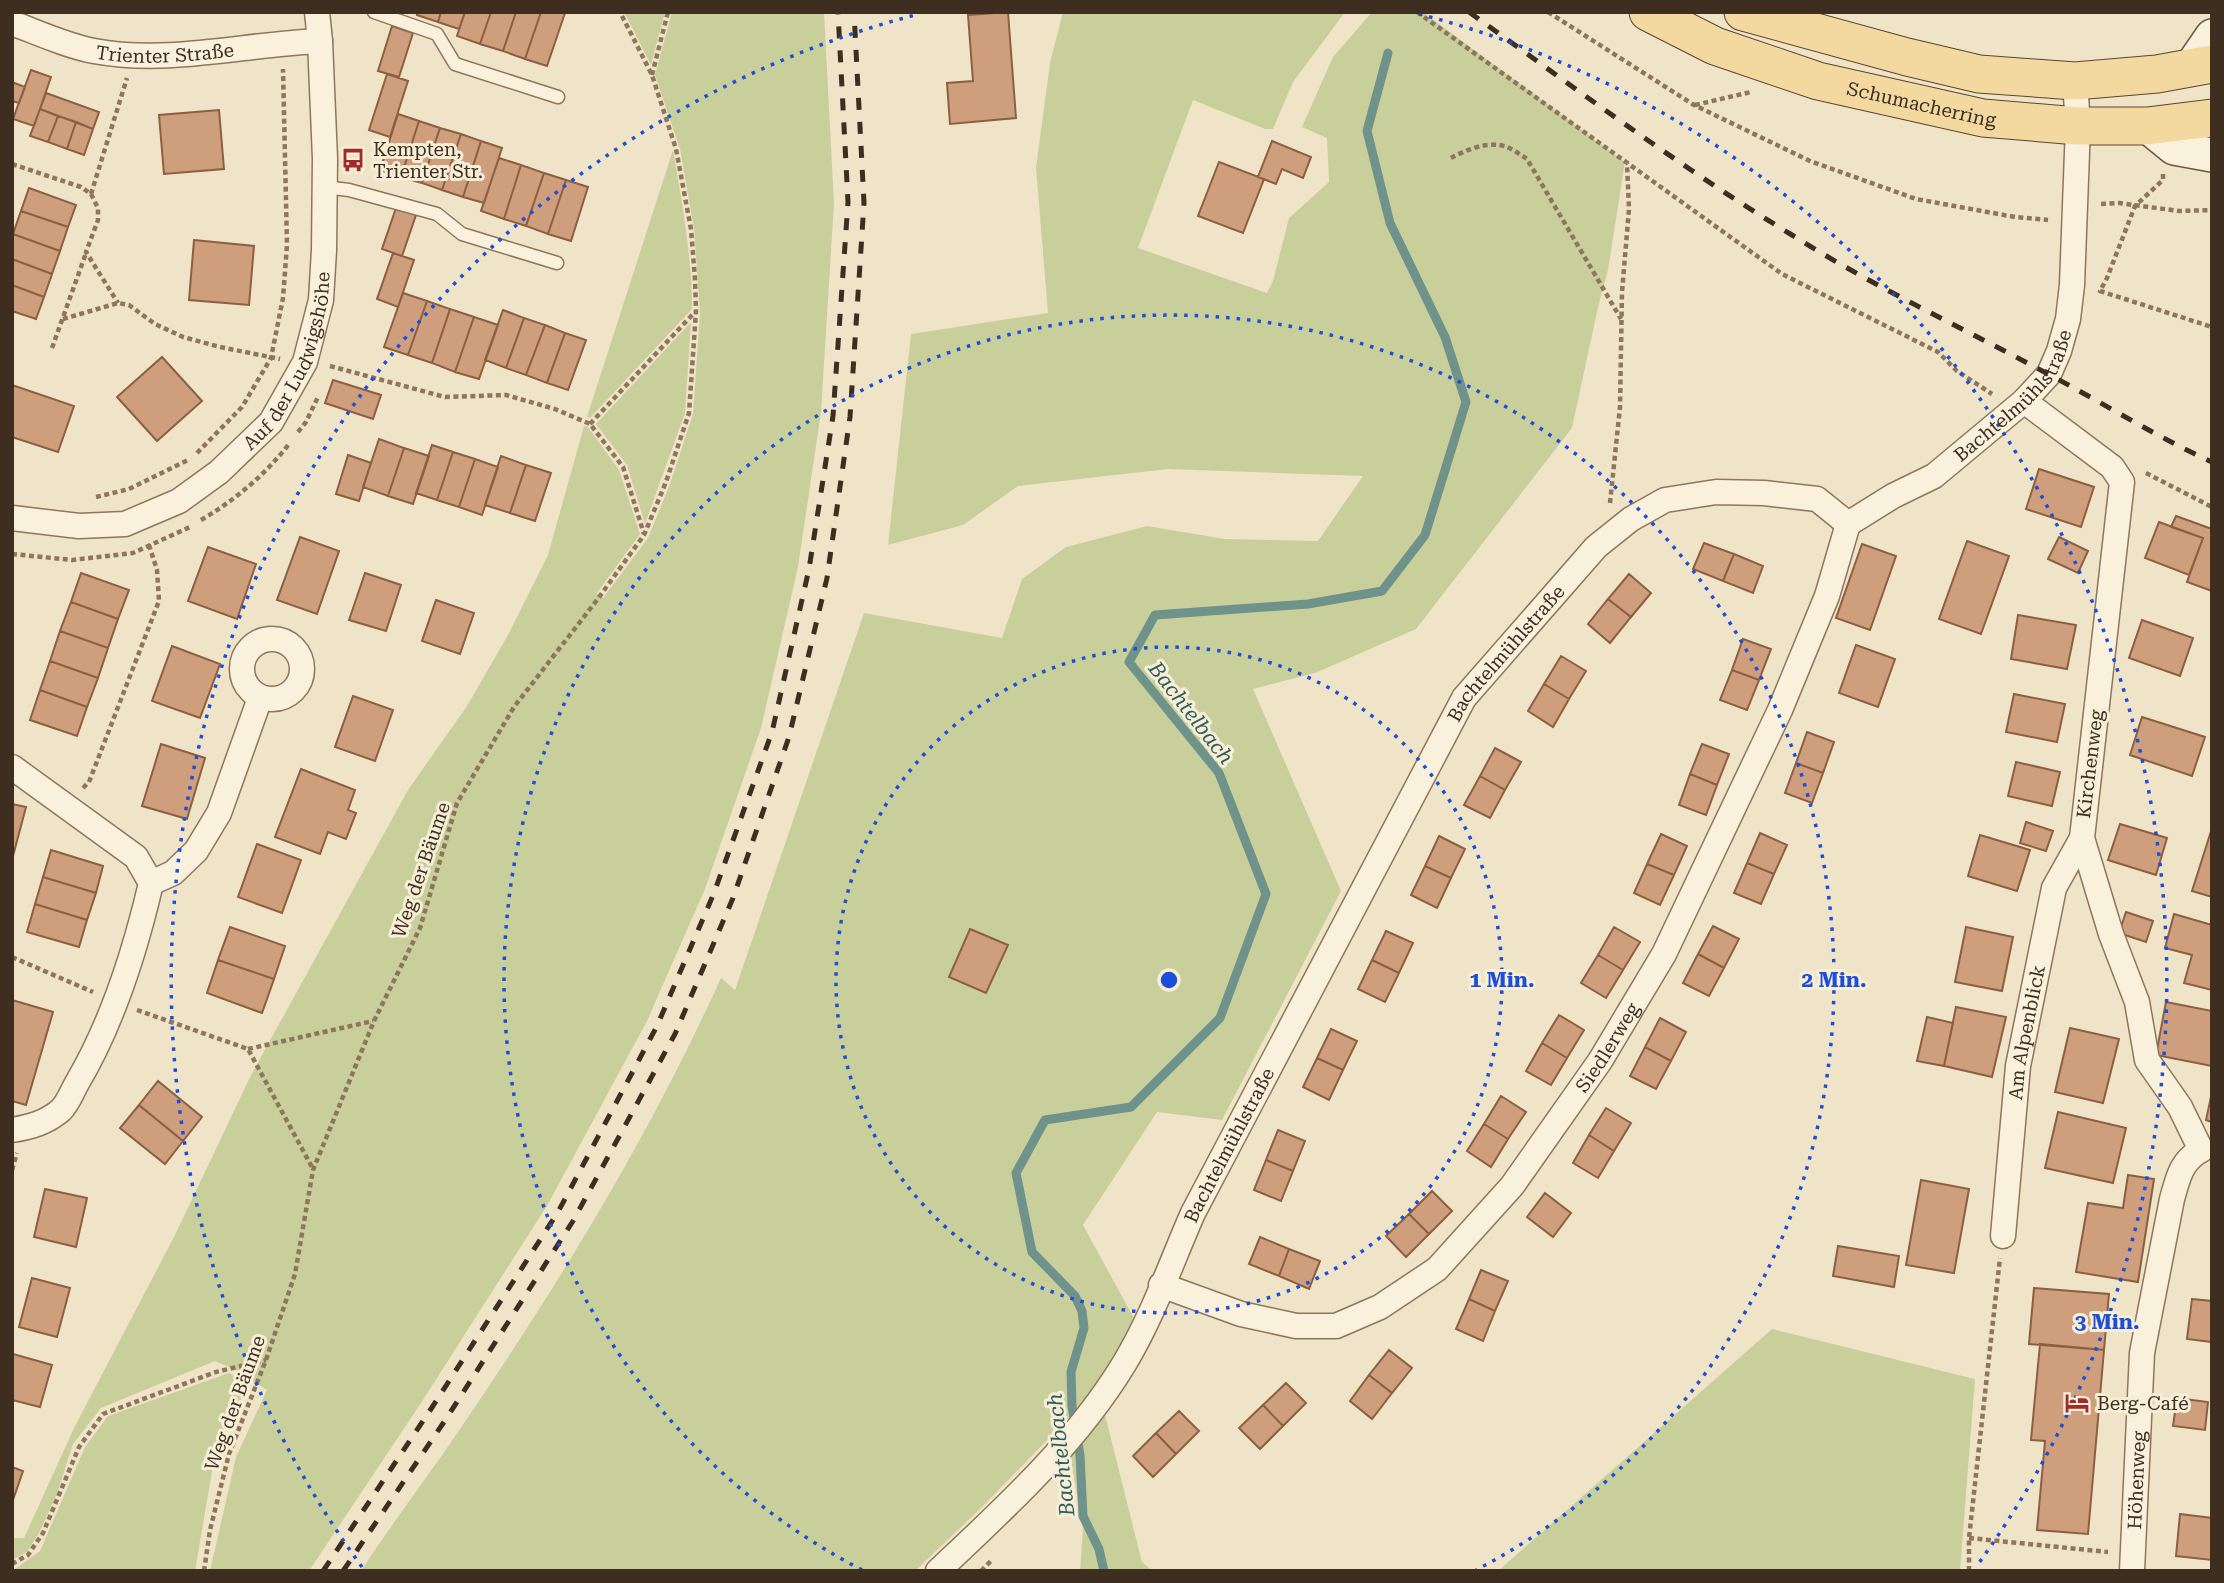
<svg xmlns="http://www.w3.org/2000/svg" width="2224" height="1583" viewBox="0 0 2224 1583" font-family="'Roboto Serif',serif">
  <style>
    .green { fill: #c9cf9b }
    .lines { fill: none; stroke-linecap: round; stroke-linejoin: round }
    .stream { stroke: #6f938a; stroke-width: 9 }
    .building { fill: #cf9f7d; stroke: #8d5f41; stroke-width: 2 }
    .lane-casing { stroke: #8d765c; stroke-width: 15 }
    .street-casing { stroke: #8d765c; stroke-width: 27 }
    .secondary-casing { stroke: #6f573f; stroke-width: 36 }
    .primary-casing { stroke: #5b4430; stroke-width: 39 }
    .path { stroke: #8d765c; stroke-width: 4.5; stroke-dasharray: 5 3.5; stroke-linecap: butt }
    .lane { stroke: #faf1dc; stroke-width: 12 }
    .street { stroke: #faf1dc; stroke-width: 24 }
    .secondary { stroke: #faf1dc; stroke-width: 33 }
    .primary { stroke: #f3d9a0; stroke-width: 37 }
    .rail { stroke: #3d2e20; stroke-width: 5; stroke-dasharray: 12 12; stroke-linecap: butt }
    .ring { fill: none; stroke: #1d4ed8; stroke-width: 3.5; stroke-dasharray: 3.5 7 }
    .labels { text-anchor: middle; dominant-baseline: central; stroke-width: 6; stroke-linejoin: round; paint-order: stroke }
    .street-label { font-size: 19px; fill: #3d2e20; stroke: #f7eed8 }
    .poi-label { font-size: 19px; fill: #3d2e20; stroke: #f7eed8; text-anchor: start }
    .water-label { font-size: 21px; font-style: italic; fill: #2f5d5a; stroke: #f7eed8 }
    .centre { fill: #1d4ed8; stroke: #f7eed8; stroke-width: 3.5 }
    .ring-label { font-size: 21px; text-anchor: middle; font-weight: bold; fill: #1d4ed8; stroke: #f7eed8; stroke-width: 6; stroke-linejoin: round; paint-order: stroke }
  </style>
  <rect width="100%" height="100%" fill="#f0e4c8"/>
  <path class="green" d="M624,12H665L651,65Z
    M672,12H824L834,203L821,412L798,567L761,728L705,889L647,1021L548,1204L421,1403L309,1571H210L236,1457L267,1390L231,1368L215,1361L101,1408L73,1444L57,1494L39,1533L27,1552L12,1560V1538H24L74,1428L175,1235L251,1075L408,790L467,706L508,635L548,555L584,426L588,427L619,470L640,534L597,593L603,598L648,538L670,484L693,414L700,313L694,229L680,149L655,75Z
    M1063,12H1345L1293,82L1273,129H1265L1193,100L1138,248L1267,293L1273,281L1289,218L1329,182L1327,138L1302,127L1333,57L1372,12H1423L1625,162L1608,270L1598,307L1572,428L1416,629L1315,673L1253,689L1341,891L1222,1120L1157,1112L1083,1225L1136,1322L1129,1346L1065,1422L981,1508L915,1571H361C392,1523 427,1478 458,1432C557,1287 649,1137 721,978L735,990L864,613L1002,638L1022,579L1066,547L1147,526L1225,539L1318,541L1363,476L1168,469L1018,486L963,525L888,545L911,334L1048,313L1036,168L1050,63Z
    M673,150C682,203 692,255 692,309L590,418L587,417Z
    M691,322L685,413L645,524L627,465L596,424Z
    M1772,1329L1975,1379L1960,1571H1498Z
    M229,1373L248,1384L215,1454L195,1571H12L40,1551L85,1447L108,1416Z
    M1105,1415L1142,1562L1153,1571H1080L1083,1530L1070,1455Z"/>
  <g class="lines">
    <path class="stream" d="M1104,1571L1099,1549L1083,1516L1080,1455L1072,1406L1071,1372L1084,1328L1082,1311L1075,1296L1032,1252L1016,1173L1045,1120L1131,1107L1220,1018L1266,894L1219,773L1129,662L1155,615L1308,604L1382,591L1425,535L1466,402L1445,337L1390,223L1367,131L1388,53"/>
  </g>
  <path class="building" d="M418,12H441L438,22L417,15Z
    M441,12H465L459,29L438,22Z
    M465,12H491L480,44L457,36Z
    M491,12H516L503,51L480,44Z
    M516,12H541L525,59L503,51Z
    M541,12L565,13L547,66L525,59Z
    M1008,12L1016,118L950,124L947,83L973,81L968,15Z
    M392,26L413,33L399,77L378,71Z
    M31,70L51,77L34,126L13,119Z
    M387,74L408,81L390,137L369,130Z
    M12,82L25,87L19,103L12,101Z
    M46,93L99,112L93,129L40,109Z
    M40,109L58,116L48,142L30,136Z
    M219,110L224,169L164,174L159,115Z
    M398,114L419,121L401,177L380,170Z
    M58,116L76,122L67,149L48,142Z
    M419,121L440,128L422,183L401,177Z
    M76,122L93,129L84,155L67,149Z
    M440,128L461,134L442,190L422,183Z
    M461,134L481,141L463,197L442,190Z
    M481,141L502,148L484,203L463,197Z
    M1272,141L1311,157L1303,178L1282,169L1276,184L1258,177Z
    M499,158L521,165L504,219L481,211Z
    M1219,162L1264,179L1243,233L1198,216Z
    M521,165L544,173L526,226L504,219Z
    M544,173L566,180L548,234L526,226Z
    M566,180L588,187L571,241L548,234Z
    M29,188L76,205L68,227L21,211Z
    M397,205L417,212L402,256L382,249Z
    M21,211L68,227L60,251L13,234Z
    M13,234L60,251L52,274L12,259Z
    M194,240L254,246L249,305L189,300Z
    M393,253L414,260L398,307L377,299Z
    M12,259L52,274L44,297L12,285Z
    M12,285L44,297L36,319L12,311Z
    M403,293L427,301L408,355L384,347Z
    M427,301L450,309L432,363L408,355Z
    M450,309L474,317L455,372L432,363Z
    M503,310L524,318L506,368L485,360Z
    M474,317L498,325L479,379L455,372Z
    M524,318L545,325L526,375L506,368Z
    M545,325L565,333L547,383L526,375Z
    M565,333L586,340L568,390L547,383Z
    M162,357L202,401L157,441L117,397Z
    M333,380L381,395L373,419L325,403Z
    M12,385L74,406L58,452L12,437Z
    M379,439L404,448L388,496L363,487Z
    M432,445L453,452L437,500L416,493Z
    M404,448L429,456L413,504L388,496Z
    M453,452L475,459L459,507L437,500Z
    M348,455L371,463L359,501L336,494Z
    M501,456L526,465L510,513L485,505Z
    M475,459L498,467L482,515L459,507Z
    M526,465L551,473L535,521L510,513Z
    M2039,469L2094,487L2081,527L2026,509Z
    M2176,516L2212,529V591L2187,582L2203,538L2171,527Z
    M2159,522L2203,538L2189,575L2145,558Z
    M300,537L339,551L317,614L277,600Z
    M2059,537L2088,551L2078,573L2048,559Z
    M1967,541L2009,556L1981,634L1939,619Z
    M1704,543L1734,554L1723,581L1693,569Z
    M1862,544L1896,556L1870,630L1836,618Z
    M208,547L256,564L237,619L188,601Z
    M1734,554L1763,566L1753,593L1723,581Z
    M81,573L129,590L118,619L71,602Z
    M365,573L401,585L386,631L349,620Z
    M1629,574L1651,593L1631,617L1608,599Z
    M1608,599L1631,617L1610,643L1588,624Z
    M436,600L474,613L460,654L422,641Z
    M71,602L118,619L108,648L60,631Z
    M2018,615L2076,625L2067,669L2011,659Z
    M2142,620L2193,638L2180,676L2129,658Z
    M60,631L108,648L98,678L50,661Z
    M1743,639L1771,649L1759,680L1732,670Z
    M1856,645L1895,659L1878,707L1839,693Z
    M172,646L220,664L200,718L152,701Z
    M1561,656L1586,671L1569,699L1544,684Z
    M50,661L98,678L87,707L40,690Z
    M1732,670L1759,680L1747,710L1720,700Z
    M1544,684L1569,699L1553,727L1528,711Z
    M40,690L87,707L77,736L30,720Z
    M2014,694L2065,704L2057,742L2006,732Z
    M353,696L393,710L375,761L335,747Z
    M2142,717L2205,737L2192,776L2130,755Z
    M1807,732L1834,742L1823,773L1796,763Z
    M161,744L205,758L187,819L142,806Z
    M1702,744L1729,754L1717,785L1690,774Z
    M1495,748L1521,762L1505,790L1480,776Z
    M2016,762L2060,772L2052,806L2008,796Z
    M1796,763L1823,773L1812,803L1785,793Z
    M301,769L355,790L348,810L356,813L346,839L328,832L320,854L275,837Z
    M1690,774L1717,785L1706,815L1679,805Z
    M1480,776L1505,790L1490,818L1464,805Z
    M12,804L26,807L12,860Z
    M2026,822L2053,831L2046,851L2020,843Z
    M2120,824L2167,838L2156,875L2108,860Z
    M2212,828V897L2192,891Z
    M1760,833L1787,845L1774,874L1747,863Z
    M1661,834L1687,846L1674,875L1647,864Z
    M1980,835L2030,850L2017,891L1968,876Z
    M1439,836L1465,849L1451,878L1425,866Z
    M257,844L301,860L282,913L238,897Z
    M51,850L103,866L96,893L43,877Z
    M1747,863L1774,874L1761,904L1734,893Z
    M1647,864L1674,875L1660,905L1634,893Z
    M1425,866L1451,878L1437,908L1411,895Z
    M43,877L96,893L87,920L35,904Z
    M35,904L87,920L79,947L27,932Z
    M2126,912L2153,921L2146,942L2119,933Z
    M2174,914L2212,925V990L2184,983L2192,955L2165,948Z
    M1713,926L1739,939L1724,968L1698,954Z
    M230,927L285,946L274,979L218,960Z
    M1614,927L1640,942L1623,970L1598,955Z
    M1966,927L2013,937L2002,991L1955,982Z
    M970,929L1008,945L986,993L949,977Z
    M1386,931L1413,943L1399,973L1372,960Z
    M1698,954L1724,968L1709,996L1683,983Z
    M1598,955L1623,970L1606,998L1581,983Z
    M218,960L274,979L262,1013L207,993Z
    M1372,960L1399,973L1385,1002L1358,989Z
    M12,1000L53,1012L26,1105L12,1101Z
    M2166,1002L2212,1011V1066L2156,1055Z
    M1956,1007L2006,1017L1992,1077L1944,1066Z
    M1559,1015L1584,1030L1567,1058L1542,1043Z
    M1927,1017L1953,1023L1944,1066L1917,1061Z
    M1660,1018L1686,1032L1671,1061L1645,1047Z
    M2070,1028L2119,1039L2103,1103L2055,1092Z
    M1331,1029L1357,1041L1343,1070L1317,1058Z
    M1542,1043L1567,1058L1551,1085L1526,1071Z
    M1645,1047L1671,1061L1656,1089L1630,1076Z
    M1317,1058L1343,1070L1329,1100L1303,1087Z
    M158,1081L202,1117L183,1141L139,1105Z
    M2212,1092V1122L2206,1120Z
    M1501,1096L1526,1112L1508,1139L1484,1124Z
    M139,1105L183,1141L165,1164L120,1128Z
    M1606,1108L1631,1123L1614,1151L1589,1135Z
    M2058,1112L2126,1128L2113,1183L2045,1168Z
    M1484,1124L1508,1139L1491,1167L1467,1151Z
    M1278,1130L1305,1141L1293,1171L1266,1160Z
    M1589,1135L1614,1151L1598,1178L1573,1163Z
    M1266,1160L1293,1171L1281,1201L1254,1190Z
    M2128,1175L2154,1179L2138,1282L2076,1272L2088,1203L2123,1208Z
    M1921,1180L1969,1189L1954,1273L1906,1265Z
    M45,1189L87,1198L76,1247L34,1237Z
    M1432,1191L1452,1211L1429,1234L1409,1214Z
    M1545,1193L1571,1213L1553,1237L1527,1217Z
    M1409,1214L1429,1234L1406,1257L1386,1236Z
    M1260,1237L1289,1249L1279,1276L1249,1264Z
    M1838,1246L1899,1256L1894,1287L1833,1276Z
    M1289,1249L1320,1261L1309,1289L1279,1276Z
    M1481,1270L1508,1281L1495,1311L1469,1299Z
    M32,1278L70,1288L57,1337L19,1327Z
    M2034,1288L2109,1294L2104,1350L2029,1344Z
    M1469,1299L1495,1311L1483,1341L1456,1329Z
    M2192,1299L2212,1301V1342L2187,1339Z
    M2040,1344L2104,1350L2088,1534L2037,1530L2045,1441L2031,1440Z
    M1389,1350L1412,1368L1392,1393L1369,1375Z
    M13,1354L52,1365L40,1407L12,1400Z
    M1369,1375L1392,1393L1372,1419L1350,1401Z
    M1286,1383L1306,1403L1283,1426L1263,1405Z
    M2177,1398L2208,1402L2205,1430L2173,1426Z
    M1263,1405L1283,1426L1260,1449L1239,1428Z
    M1179,1411L1199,1431L1176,1454L1156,1433Z
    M1156,1433L1176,1454L1153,1477L1133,1456Z
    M12,1467L23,1471L12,1503Z
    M2180,1514L2212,1518V1560L2176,1556Z"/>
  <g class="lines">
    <g class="lane-casing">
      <path id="lane" d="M374,12L437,34L455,64L558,97
        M324,187L349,190L437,214L462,234L557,263"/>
    </g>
    <g class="street-casing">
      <g id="street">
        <path id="s1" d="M12,23C39,33 67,46 94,51C169,65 245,44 320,41"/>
        <path d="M2024,401L2112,467L2122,482L2082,838L2111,934L2137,1002L2147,1060L2180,1107L2201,1150"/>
        <path id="s2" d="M12,518L79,526L125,524L179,501L219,472L271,422L305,362L321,300L324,250L325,159L320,41L317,12"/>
        <circle cx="272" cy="669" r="30"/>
        <path d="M12,767L136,857L151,883C135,952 113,1022 77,1083C72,1092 68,1103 61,1110C46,1123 30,1127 12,1130"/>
        <path d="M151,883L173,873L196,851L219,813L260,698"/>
        <path id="s3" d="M2003,1236L2018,1066L2054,888L2082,838"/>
        <path id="s4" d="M1161,1285L1241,1314L1296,1326H1336L1380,1307L1437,1269L1512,1186L1600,1061L1664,954L1780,710L1827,596L1848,524"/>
        <path id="s5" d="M938,1571C1005,1508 1076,1443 1124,1364C1153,1316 1171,1263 1193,1213L1464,698L1596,547L1631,519L1665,500L1716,492L1764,493L1817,499L1848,524L1893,496L1934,476L2024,401L2049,374L2059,351L2068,319L2072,285L2078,126L2075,81"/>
        <path id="s6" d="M2132,1571L2142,1353L2172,1199C2178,1178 2181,1161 2201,1150"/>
      </g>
    </g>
    <g class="secondary-casing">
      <path id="secondary" d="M2190,68L2212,36
        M2147,126L2174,148L2212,155"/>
    </g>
    <g class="primary-casing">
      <g id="primary">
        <path id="s7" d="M1648,12L1715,46L1818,81L1983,118L2078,126H2147L2212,118"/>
        <path d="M1743,12L1907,57L1979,74L2075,81L2157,74L2212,64"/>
      </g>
    </g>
    <path class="path" d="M1417,12L1782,274L1938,352L1957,371L1992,394
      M1548,12L1694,105L1810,161L1916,199L2015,217L2048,220
      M652,75L668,12
      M1695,105L1751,92
      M1451,158C1466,150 1489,140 1507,147C1514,150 1521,155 1527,159L1621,319
      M12,164L81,187L91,194L98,208V220L86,252L118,303
      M2163,174V180L2135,206L2107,278L2100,291L2212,327
      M91,194L127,78
      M2101,204L2119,203L2179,211L2212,210
      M63,319L118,303L129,305L155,324L183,337L220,347L280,359
      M52,348L86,253
      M330,366L445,397L506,395L555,409L590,424L623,467L644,534
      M590,424L695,312
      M298,432L306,422L318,397
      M197,453L242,407L271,358L283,298L287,245L283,69
      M2146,473L2212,507
      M96,497L129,489L188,460
      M1610,503L1620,407L1622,292L1629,209L1627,163
      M201,520C235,500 264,476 289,444
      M12,554L72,560L133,553L190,527
      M83,788L89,782L159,601L157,570L149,545
      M12,957L93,992
      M137,1010L248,1049L313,1169
      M248,1049L373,1021
      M12,1170L17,1153
      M1969,1538L2108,1552
      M12,1564L28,1555L43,1533L79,1447L103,1414L216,1372L266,1360
      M204,1571L210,1530L229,1454L266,1360L295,1274L313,1170L374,1021L420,928L457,803L514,707L597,600L644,535L666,482L689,413L696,311L695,279L691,229L676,149L652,75L620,12
      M981,1571L993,1559
      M1969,1571V1538L2000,1258"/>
    <use href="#lane" class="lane"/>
    <use href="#street" class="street"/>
    <use href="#secondary" class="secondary"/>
    <use href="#primary" class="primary"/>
    <path class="rail" d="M1469,12C1575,88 1680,167 1792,235C1874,287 1963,328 2048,374C2103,403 2155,436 2212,462
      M323,1571L431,1409L558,1212L657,1026L714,893L772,732L809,569L833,416L848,202L838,12
      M343,1571L446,1419L573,1221L675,1034L733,898L789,737L827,578L850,417L864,203L854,12"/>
  </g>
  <g class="ring">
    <circle cx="1169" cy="980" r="333"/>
    <path d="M862 1570A665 665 0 1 1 1476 1570"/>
    <path d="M362 1567A998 998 0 0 1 919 14M1419 14A998 998 0 0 1 1976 1567"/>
  </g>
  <defs>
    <g id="bus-bare" transform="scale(1.89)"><path d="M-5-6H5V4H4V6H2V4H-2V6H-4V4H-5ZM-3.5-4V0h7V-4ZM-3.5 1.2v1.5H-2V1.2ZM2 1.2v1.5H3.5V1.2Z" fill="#9e2a2b" stroke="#f7eed8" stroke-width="2.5" paint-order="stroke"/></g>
    <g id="hotel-bare" transform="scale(1.89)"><path d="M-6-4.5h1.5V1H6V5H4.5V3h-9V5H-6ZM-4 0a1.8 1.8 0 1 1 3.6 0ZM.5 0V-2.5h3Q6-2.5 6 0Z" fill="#9e2a2b" stroke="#f7eed8" stroke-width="2.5" paint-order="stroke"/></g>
  </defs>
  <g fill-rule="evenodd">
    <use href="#bus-bare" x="353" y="160"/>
    <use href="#hotel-bare" x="2077" y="1403"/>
  </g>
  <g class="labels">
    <g class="street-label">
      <text stroke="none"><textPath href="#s1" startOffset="158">Trienter Straße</textPath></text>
      <text stroke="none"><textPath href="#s7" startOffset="290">Schumacherring</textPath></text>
      <text stroke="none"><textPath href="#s2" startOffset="357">Auf der Ludwigshöhe</textPath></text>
      <text stroke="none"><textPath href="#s5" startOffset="1718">Bachtelmühlstraße</textPath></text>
      <text stroke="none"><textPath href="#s5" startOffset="1088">Bachtelmühlstraße</textPath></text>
      <text transform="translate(2090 764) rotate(-83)">Kirchenweg</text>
      <text transform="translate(421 870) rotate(-71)">Weg der Bäume</text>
      <text stroke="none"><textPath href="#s3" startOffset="205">Am Alpenblick</textPath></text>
      <text stroke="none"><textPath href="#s4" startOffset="578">Siedlerweg</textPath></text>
      <text stroke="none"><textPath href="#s5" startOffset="522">Bachtelmühlstraße</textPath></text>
      <text transform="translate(235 1403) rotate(-70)">Weg der Bäume</text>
      <text stroke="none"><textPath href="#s6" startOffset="91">Höhenweg</textPath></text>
    </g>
    <g class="poi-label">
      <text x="373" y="149">Kempten,<tspan x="373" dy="22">Trienter Str.</tspan></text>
      <text x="2097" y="1403">Berg-Café</text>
    </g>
    <g class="water-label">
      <text transform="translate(1191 713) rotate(52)">Bachtelbach</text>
      <text transform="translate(1061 1455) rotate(-96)">Bachtelbach</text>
    </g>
  </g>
  <circle cx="1169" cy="980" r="10" class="centre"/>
  <g class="ring-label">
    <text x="1502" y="987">1 Min.</text>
    <text x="1834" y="987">2 Min.</text>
    <text x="2107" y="1329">3 Min.</text>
  </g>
  <rect width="2224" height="1583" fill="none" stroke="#3d2e20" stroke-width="28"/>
</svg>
